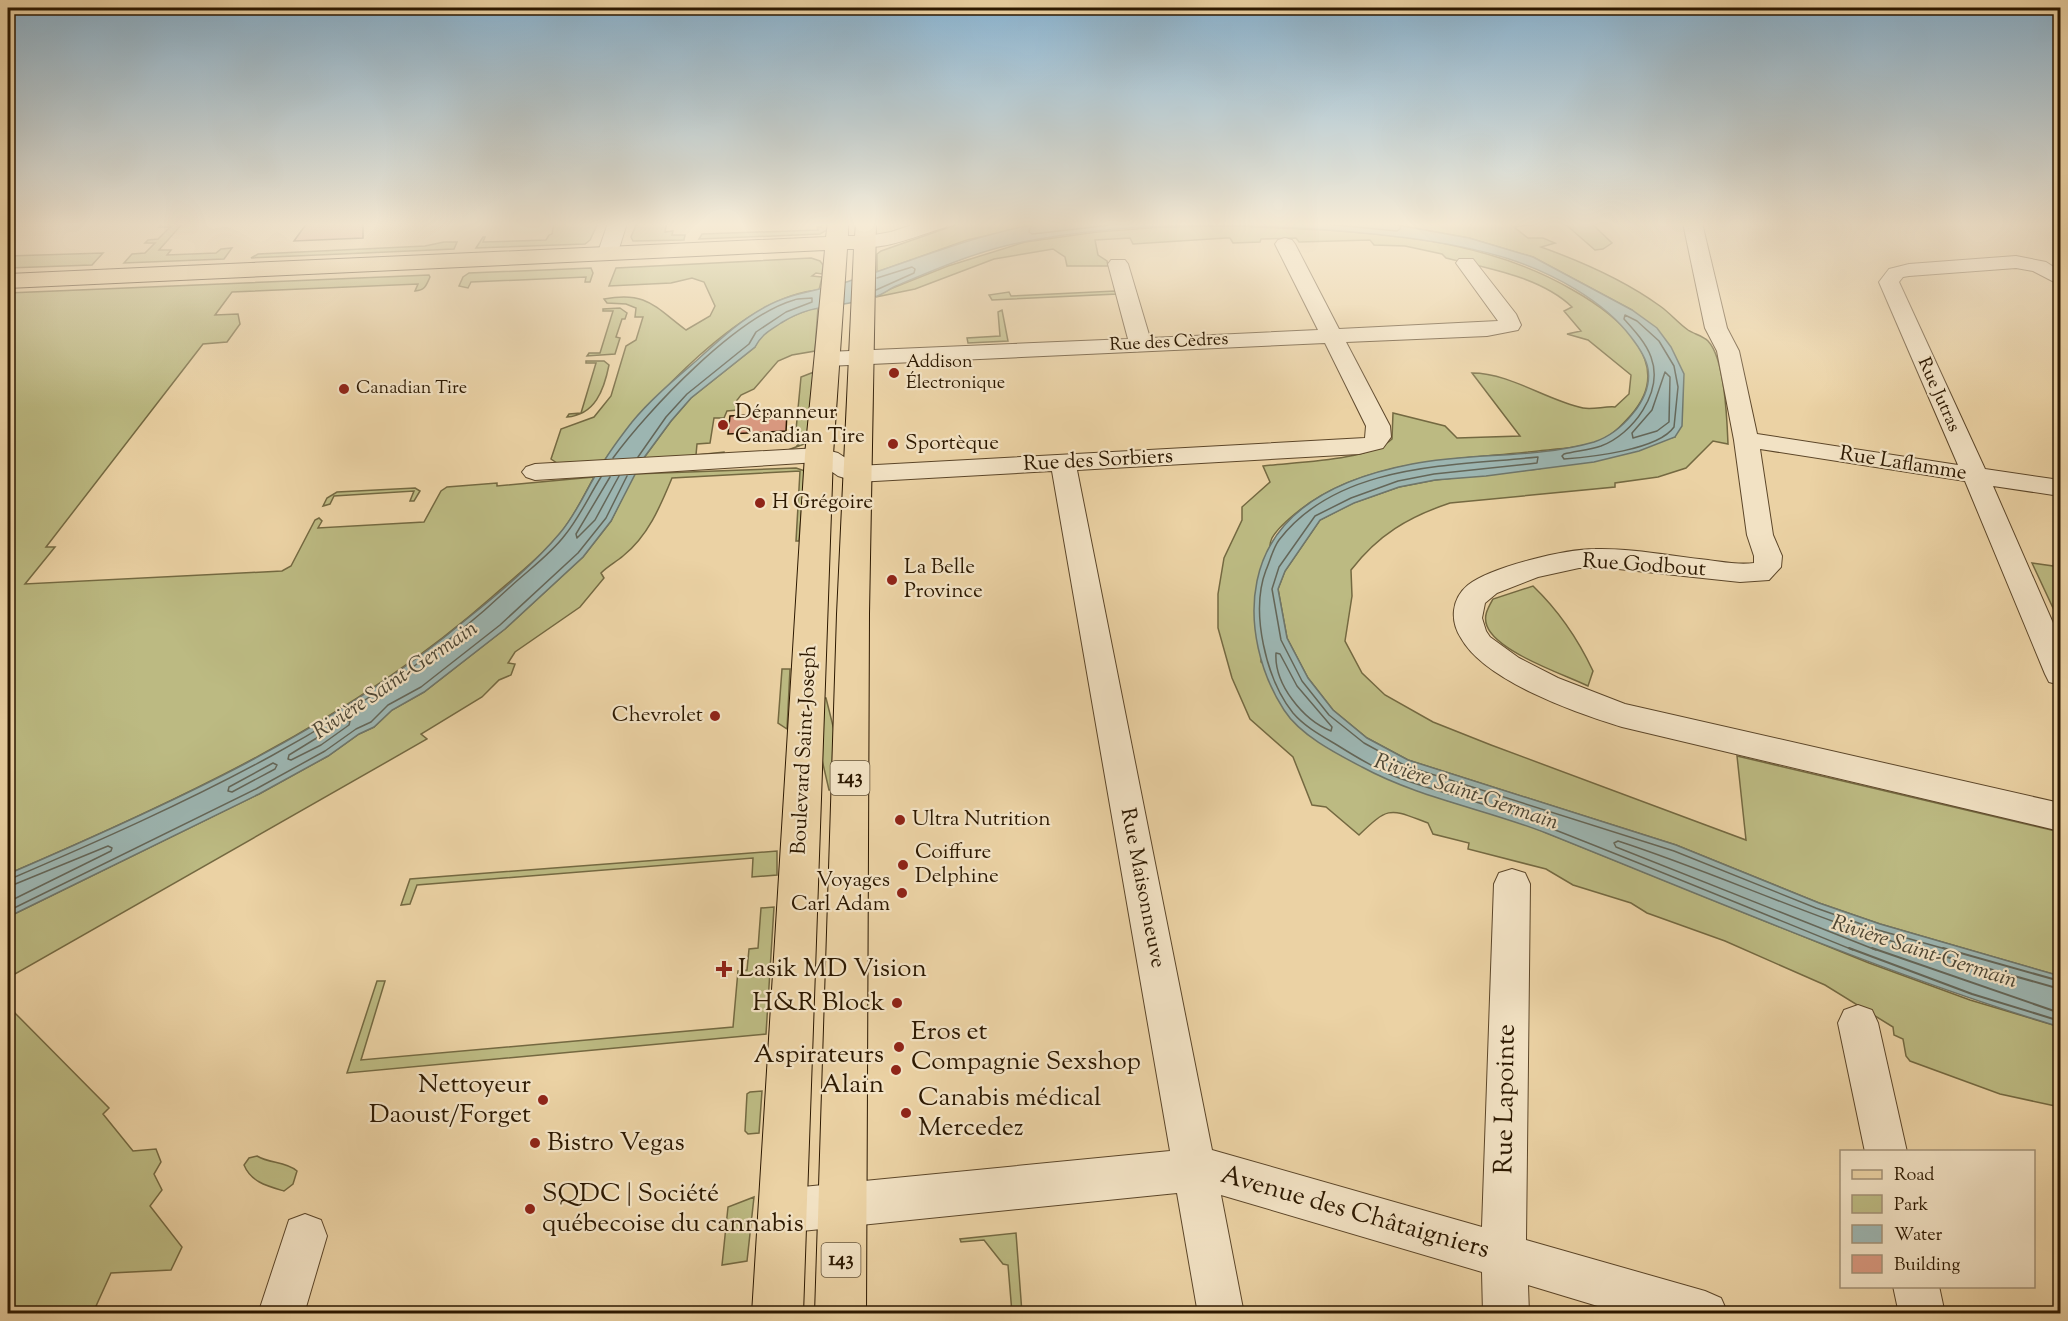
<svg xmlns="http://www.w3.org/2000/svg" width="2068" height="1321" viewBox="0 0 2068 1321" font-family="'Sorts Mill Goudy',serif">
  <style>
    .green { fill: #bcba82; stroke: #746941; stroke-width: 1.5 }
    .water { fill: #9cb5b1; stroke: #6f766a; stroke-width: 1.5 }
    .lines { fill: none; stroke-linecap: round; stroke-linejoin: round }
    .shore-far1 { stroke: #646658; stroke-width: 1.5 }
    .shore { stroke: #646658; stroke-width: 2 }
    .building { fill: #d8987f; stroke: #2c1800; stroke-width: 1.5 }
    .minor-casing { stroke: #5c4629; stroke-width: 2 }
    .major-casing { stroke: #2c1800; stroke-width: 2 }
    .minor { fill: #f2e2c4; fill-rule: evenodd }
    .major { fill: #ebd2a4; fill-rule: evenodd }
    .poi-dot { fill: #8f2418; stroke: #f2e2c4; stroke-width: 2 }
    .labels { text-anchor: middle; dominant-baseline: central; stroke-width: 4.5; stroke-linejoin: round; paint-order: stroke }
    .far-street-label { font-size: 18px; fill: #2c1800; stroke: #f2e2c4 }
    .far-poi-label { font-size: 18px; fill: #2c1800; stroke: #f2e2c4; text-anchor: start }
    .shield { fill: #f2e2c4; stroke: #67553b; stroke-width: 1.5 }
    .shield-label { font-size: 20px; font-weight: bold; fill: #2c1800 }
    .poi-label { font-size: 21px; fill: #2c1800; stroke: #f2e2c4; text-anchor: start }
    .street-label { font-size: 21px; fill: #2c1800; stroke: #f2e2c4 }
    .water-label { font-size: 22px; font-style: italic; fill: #4e4735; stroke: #f2e2c4 }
    .near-poi-label { font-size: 26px; fill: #2c1800; stroke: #f2e2c4; text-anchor: start }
    .near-street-label { font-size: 26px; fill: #2c1800; stroke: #f2e2c4 }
  </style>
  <rect width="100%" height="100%" fill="#ebd2a4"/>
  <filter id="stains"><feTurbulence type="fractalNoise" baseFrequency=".00333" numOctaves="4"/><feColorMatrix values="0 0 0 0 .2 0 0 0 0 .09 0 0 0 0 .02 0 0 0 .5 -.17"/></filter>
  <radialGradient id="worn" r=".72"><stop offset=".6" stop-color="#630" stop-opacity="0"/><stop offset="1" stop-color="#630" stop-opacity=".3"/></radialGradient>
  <path class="green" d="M162,223H183L159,250H171L167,255L216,253L221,249L232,248L224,259L124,263L132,254L145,253L155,243H145L148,240L158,239L170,227H159Z
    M554,223H598L590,240L585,244L476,248L483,237H485L483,242L546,240L549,235L552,234Z
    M637,223H667L665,232L673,231L672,235H685L684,240L633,241L631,237Z
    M822,223H828L827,230L820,234L699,239L702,234L818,230L817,227H821Z
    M961,223H1044L967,240L877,272V254L881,251Z
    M1386,223H1548L1514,227L1528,238H1543L1555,243L1541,247C1583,262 1624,280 1660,306C1670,313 1678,323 1688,330C1694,334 1703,336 1708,341C1725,359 1727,420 1728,444L1713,441L1686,468L1658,477L1615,483V487L1450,503C1408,517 1378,535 1351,570L1352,596L1345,641L1362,673L1385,695L1433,722L1491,745L1746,840L1737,756L2060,832V976L1880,924L1819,903L1676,845L1408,760L1367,738L1333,710L1308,678L1287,638L1278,589L1285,571L1320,520L1353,503L1399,487L1435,480L1538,469L1675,437L1632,310L1533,257L1469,238Z
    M1564,223H1591L1612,243L1603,249L1595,250Z
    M1235,226C1348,231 1471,231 1571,289C1616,314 1678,362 1631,415C1622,425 1612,436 1599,441C1578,449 1551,449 1528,452C1452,460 1365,460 1301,509C1292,516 1277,529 1272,538C1268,546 1269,560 1269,569C1266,600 1264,631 1261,662L1446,800L1522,823L1869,963L1970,1000L2060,1027V1107L2000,1094L1910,1061L1906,1056L1903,1039L1894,1035L1893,1027L1825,985L1725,941L1647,913L1631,903L1573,885L1546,869L1468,849L1469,843L1433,834L1428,823C1390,809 1390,805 1359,835L1326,807L1312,805L1293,757L1250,719L1232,678L1218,628V594L1224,558L1242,520V507L1270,482L1263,466C1296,462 1369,461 1392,439L1393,413L1445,426L1457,438L1520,436L1472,373C1510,373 1546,400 1583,408C1593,410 1605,406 1615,407L1629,394L1631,375L1588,340L1567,334L1581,331L1564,311L1572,307C1541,277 1487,268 1446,258L1442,254L1405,246L1374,245L1370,240L1299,242L1296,238L1261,239L1260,242L1233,243L1230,238H1226L1133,244L1130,238L1095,240L1098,255L1107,261L1108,266H1067L1065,257L1053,249L994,259L915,289L876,297L890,289L948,266L1025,242L1097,232L1161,227Z
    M444,242H457L454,249L251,258L258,254L425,246Z
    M103,253L92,265L8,268V256Z
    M811,258L820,261L823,265L822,274L816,273L812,276L822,277L819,290C744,295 647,402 604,461L557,463L551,459L561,429L594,417L611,396L626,346L636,340L643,317H635L636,308L626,304L607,303L604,299C646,291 654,306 686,330L710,316L715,306L704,282L692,278L671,283L609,286L616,268Z
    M591,268L593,273L590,282H585L586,277L471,282L468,288L459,286L463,277L469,273Z
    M429,275L430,277C426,286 425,290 415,291L418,284L232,292L215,315L238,314L240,324L227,342L203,344L46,547H55L25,584L282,571L291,566L315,520L319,518L322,521L318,528L424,522L441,491L447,487L497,483V486L594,477C584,495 575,515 562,531C543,555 516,576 493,596C352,721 178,801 8,874V293Z
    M1115,291L1117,294L992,300L989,295L1009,292L1011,296Z
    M818,307L815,351L792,355L778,361L754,389L741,395L734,404L740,406L738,410L727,411L724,418H714L710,443L697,444L696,455L724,452V455L643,459L671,421L691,398L755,347C760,328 800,312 818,307Z
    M620,308L627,313L625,319H622L616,337L620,338L615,354L587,356L589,353H600L613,311H603V309Z
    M1002,310L1008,341L968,343L967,338L1000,336L998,312Z
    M586,361H604L609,365C604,390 595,415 567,417L569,414L581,413L596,363H586Z
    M814,372L807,443L788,450L796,447L801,441L792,437L796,430L801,377Z
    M796,468L805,471L799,541H796L800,471L672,478C660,507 648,536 623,556C616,562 608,566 601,573L604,578L580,607L515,652L508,663L515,664L511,675L499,680L482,697L421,734L427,739L8,978V917L259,794L328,756L359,734L374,727L392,710L424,692L505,629L583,557L611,521L634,474Z
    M415,488L420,491L414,501H410L414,491L334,496L330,504L323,506L327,498L337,492Z
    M2032,563L2060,567V623Z
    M1533,586C1558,610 1578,639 1593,671L1588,686C1563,674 1497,652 1487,626C1483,616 1488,608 1493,599Z
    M782,669H790L787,729L778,723Z
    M821,698H826L836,738V790H829L820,751Z
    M777,851V875L752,877L753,858L417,885L410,904L401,905L410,879Z
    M774,907L766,1034L347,1073L377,981H385L361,1060L733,1027L738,971L747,970L749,949L758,948L761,908Z
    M8,1006L109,1108L103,1114L133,1151L156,1149L161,1162L154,1174L162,1190L150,1206L182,1247L171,1270L111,1273L96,1306L89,1313H8Z
    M762,1091L759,1133L748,1134L745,1131L747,1094L750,1092Z
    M257,1156C270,1164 285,1161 297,1171L293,1184L284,1191C267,1186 251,1182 244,1165L249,1158Z
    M754,1197L747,1261L722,1265L728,1207Z
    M1016,1233L1022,1313H1012L1008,1265L1003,1264L984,1240L961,1242L960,1239Z"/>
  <path class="water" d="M1041,223H1386L1469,238L1533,257L1632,310L1657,328L1671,347L1684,374L1682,426L1675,437L1639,451L1594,462L1486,476L1435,480L1399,487L1354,503L1320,520L1285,571L1278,589L1287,638L1308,678L1333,710L1367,738L1408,760L1676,845L1819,903L1880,924L2060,976V1027C1885,974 1716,901 1546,833C1485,809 1419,798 1362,767C1335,753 1300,735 1284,710C1260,673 1248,624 1257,581C1272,507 1344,477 1412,464C1472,452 1535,459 1594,442C1621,433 1653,399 1648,369C1646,357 1638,346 1631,337C1603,300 1552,273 1509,259C1458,243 1405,237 1352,232C1243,223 1131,221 1023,242C980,250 936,269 896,286C889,289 882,295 874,297C840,309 816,301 781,323C769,331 762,334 755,347L691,398L671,421L643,459L611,521L583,557L505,629L424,692L392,710L374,727L359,734L328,756L259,794L8,917V874C166,806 335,730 468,618C500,592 534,564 560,533C578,512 588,485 603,463C611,449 622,435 632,422C651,399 674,380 696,361C718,341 739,321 765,307C790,293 816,291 843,283C909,262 973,235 1041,223Z"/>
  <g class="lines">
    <path class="shore-far1" d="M1032,223L1029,232L1032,234L1129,223
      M1315,223L1397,231L1400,229V223
      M876,290L914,273L915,269L912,267L877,278
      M1625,315L1637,321L1659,341L1674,366L1678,387L1674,427C1658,450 1591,457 1564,459L1562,456L1564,454C1576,451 1589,450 1601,446C1633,434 1664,392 1651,357C1646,343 1634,330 1624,319Z
      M1665,372L1670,377L1669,422L1657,431L1633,438L1632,433L1652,410Z
      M613,458C648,410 736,317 794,300C799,298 806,299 812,298V302L786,312L756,332L749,344L687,394L666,417L638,457
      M610,477L576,534L577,538L595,520L619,476
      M1276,653L1280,654L1297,686L1332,727L1331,731C1303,720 1274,684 1276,653Z
      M346,720L350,721L349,725L321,745L291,760L288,759L289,755Z
      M273,763L277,765L275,769L232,792L228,791L229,787Z
      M8,880C185,804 367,722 509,588C527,571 550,555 565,535C579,518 589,496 601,477
      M8,887L108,846L112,848L111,851L8,902
      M8,911L256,789L325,751L356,729L371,722L388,705L421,687L500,625L578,553L606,518L627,476
      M1853,950C1744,906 1636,861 1527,819C1485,803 1441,793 1399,778C1377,770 1356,757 1337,745C1322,736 1305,727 1293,713C1266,679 1250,612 1266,570C1270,561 1273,548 1279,540C1338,463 1451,466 1538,457L1537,463L1434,474L1398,481L1351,498L1315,516L1279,567L1272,589L1281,640L1302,681L1329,715L1364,743L1406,766L1674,851L1816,908L1878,930L1949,950
      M1876,950L1616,847L1614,843L1618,841C1720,874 1817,921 1921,950"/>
    <path class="shore" d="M1849,948L1972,994L2060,1021
      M1872,948L2060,1013
      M1915,948L2060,989
      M1943,948L2060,981"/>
  </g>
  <path class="building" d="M307,223H363V238L294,241Z
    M787,413L786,431L728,434L730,416Z"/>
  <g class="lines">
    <g class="minor-casing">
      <path id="minor" d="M608,223H627L617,255L614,259H600L597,255Z
        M918,223H948L946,227C922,234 881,252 857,246L854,242L857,238L891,232Z
        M1683,223H1702L1727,328L1739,351L1757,434L1958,465L1879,282L1889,269L1909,264L2016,256L2046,262L2060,271V285L2033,271L2016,268L1909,276L1903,277L1899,282L1985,469L2060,480V496L1993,486L2060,639V685L2049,682L2045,674L1965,481L1760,449L1773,535L1782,556L1781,567L1769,580L1740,582L1609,568H1579L1538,577L1497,593L1485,603L1482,618L1486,631L1490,637L1519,658L1558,678L1625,704L2060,803V831L1622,727C1576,713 1485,681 1461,638C1450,621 1451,599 1468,585C1491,567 1565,549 1595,549C1632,548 1671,556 1708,560C1723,562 1739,565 1754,563V556L1747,535L1734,440L1717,351L1705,328Z
        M1285,238L1292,240L1295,244L1339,329L1498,321L1456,263L1459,259H1473L1516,314L1521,325L1518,330L1487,336L1346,342L1390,426L1391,437L1383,448L1359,454L1077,470L1212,1150L1482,1227L1494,884L1499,873L1512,869L1525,873L1530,884L1526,1240L1705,1291L1721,1298L1728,1314H1624L1528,1285L1529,1314H1483L1482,1272L1221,1195L1244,1314H1198L1177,1193L782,1233L767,1226L760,1211L767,1196L782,1189L1170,1151L1052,471L857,482L838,476L818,462L535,480L526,477L522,472L526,467L535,464L819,448L838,453L858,466L1365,438L1366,426L1325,343L827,366L819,364L816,359L819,354L827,352L1128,339L1108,264L1111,260H1125L1128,264L1150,338L1318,330L1275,244L1278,240Z
        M1858,1005L1872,1010L1878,1023L1907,1152H1865L1838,1023L1844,1010Z
        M305,1214L321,1220L327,1236L304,1314H258L289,1220Z
        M1893,1286H1939L1945,1314H1899Z"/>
    </g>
    <g class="major-casing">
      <path id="major" d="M828,223H848V236H855L856,223H876L869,614L866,1314H815L837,614L854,249H847L833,455L803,1314H752L805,455L825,250L8,288V274L826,237Z"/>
    </g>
    <use href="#minor" class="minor"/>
    <use href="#major" class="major"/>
  </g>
  <linearGradient id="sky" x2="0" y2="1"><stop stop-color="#89b4d2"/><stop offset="0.55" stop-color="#f6ebd6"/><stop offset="1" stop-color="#f6ebd6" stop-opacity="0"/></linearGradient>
  <rect width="2068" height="408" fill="url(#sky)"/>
  <g class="poi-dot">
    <circle cx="894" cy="373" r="6"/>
    <circle cx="344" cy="389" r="6"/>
    <circle cx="723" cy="425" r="6"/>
    <circle cx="893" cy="444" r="6"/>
    <circle cx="760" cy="503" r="6"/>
    <circle cx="892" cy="580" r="6"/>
    <circle cx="715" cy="716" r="6"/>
    <circle cx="900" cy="820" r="6"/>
    <circle cx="903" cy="865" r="6"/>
    <circle cx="902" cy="893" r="6"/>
    <path d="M721 960h6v6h6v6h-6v6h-6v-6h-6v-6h6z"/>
    <circle cx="897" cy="1003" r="6"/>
    <circle cx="899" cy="1047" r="6"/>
    <circle cx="896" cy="1070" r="6"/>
    <circle cx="543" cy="1100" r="6"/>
    <circle cx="906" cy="1113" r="6"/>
    <circle cx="535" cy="1143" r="6"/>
    <circle cx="530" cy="1209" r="6"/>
  </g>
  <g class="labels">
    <g class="far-street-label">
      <text transform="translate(1169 343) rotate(-3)">Rue des Cèdres</text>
      <text transform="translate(1938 395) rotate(66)">Rue Jutras</text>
    </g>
    <g class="far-poi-label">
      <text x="906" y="363">Addison<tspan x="906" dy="21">Électronique</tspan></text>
      <text x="356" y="389">Canadian Tire</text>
    </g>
    <g class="shield">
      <rect x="830.5" y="761" width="39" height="34" rx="4.5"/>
      <rect x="821.5" y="1243" width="39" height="34" rx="4.5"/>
    </g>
    <g class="shield-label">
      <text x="850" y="778">143</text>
      <text x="841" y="1260">143</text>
    </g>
    <g class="poi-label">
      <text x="735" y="413">Dépanneur<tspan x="735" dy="24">Canadian Tire</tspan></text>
      <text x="905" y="444">Sportèque</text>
      <text x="772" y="503">H Grégoire</text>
      <text x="904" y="568">La Belle<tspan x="904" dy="24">Province</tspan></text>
      <text x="703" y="716" text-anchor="end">Chevrolet</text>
      <text x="912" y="820">Ultra Nutrition</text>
      <text x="915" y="853">Coiffure<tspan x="915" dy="24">Delphine</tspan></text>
      <text x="890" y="881" text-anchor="end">Voyages<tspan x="890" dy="24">Carl Adam</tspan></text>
    </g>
    <g class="street-label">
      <text transform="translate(1098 461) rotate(-3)">Rue des Sorbiers</text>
      <text transform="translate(1903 464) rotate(9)">Rue Laflamme</text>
      <text transform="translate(1644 566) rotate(4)">Rue Godbout</text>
      <text transform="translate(805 750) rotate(-87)">Boulevard Saint-Joseph</text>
      <text transform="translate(1142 888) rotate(79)">Rue Maisonneuve</text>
    </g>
    <g class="water-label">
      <text transform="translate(396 681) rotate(-34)">Rivière Saint-Germain</text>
      <text transform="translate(1466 793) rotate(19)">Rivière Saint-Germain</text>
      <text transform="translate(1924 953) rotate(18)">Rivière Saint-Germain</text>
    </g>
    <g class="near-poi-label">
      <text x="738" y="969">Lasik MD Vision</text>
      <text x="885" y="1003" text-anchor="end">H&amp;R Block</text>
      <text x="911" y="1032">Eros et<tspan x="911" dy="30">Compagnie Sexshop</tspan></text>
      <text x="884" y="1055" text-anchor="end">Aspirateurs<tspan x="884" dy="30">Alain</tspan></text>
      <text x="531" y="1085" text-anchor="end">Nettoyeur<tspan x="531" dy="30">Daoust/Forget</tspan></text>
      <text x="918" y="1098">Canabis médical<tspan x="918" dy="30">Mercedez</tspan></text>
      <text x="547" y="1143">Bistro Vegas</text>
      <text x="542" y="1194">SQDC | Société<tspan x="542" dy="30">québecoise du cannabis</tspan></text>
    </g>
    <g class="near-street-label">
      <text transform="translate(1506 1099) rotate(-89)">Rue Lapointe</text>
      <text transform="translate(1355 1213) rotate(16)">Avenue des Châtaigniers</text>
    </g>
  </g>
  <rect width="2068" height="1321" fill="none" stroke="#ebd2a4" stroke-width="30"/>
  <rect x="9" y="9" width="2050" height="1303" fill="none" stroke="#2c1800" stroke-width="3"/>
  <rect x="15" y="15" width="2038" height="1291" fill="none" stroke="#2c1800" stroke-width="1.5"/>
  <rect x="1840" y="1150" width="195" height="138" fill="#f2e2c4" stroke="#a39176" stroke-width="1.5"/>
  <rect x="1852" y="1170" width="30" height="9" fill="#ebd2a4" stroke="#a39176" stroke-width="1.5"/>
  <text x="1894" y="1180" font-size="18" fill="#2c1800">Road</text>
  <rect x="1852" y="1195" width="30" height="18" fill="#bcba82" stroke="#a39176" stroke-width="1.5"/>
  <text x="1894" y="1210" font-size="18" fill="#2c1800">Park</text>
  <rect x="1852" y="1225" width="30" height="18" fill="#9cb5b1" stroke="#a39176" stroke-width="1.5"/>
  <text x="1894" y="1240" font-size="18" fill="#2c1800">Water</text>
  <rect x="1852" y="1255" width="30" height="18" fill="#d8987f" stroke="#a39176" stroke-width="1.5"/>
  <text x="1894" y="1270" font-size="18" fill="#2c1800">Building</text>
  <rect width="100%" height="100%" filter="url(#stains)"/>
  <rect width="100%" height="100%" fill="url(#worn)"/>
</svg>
